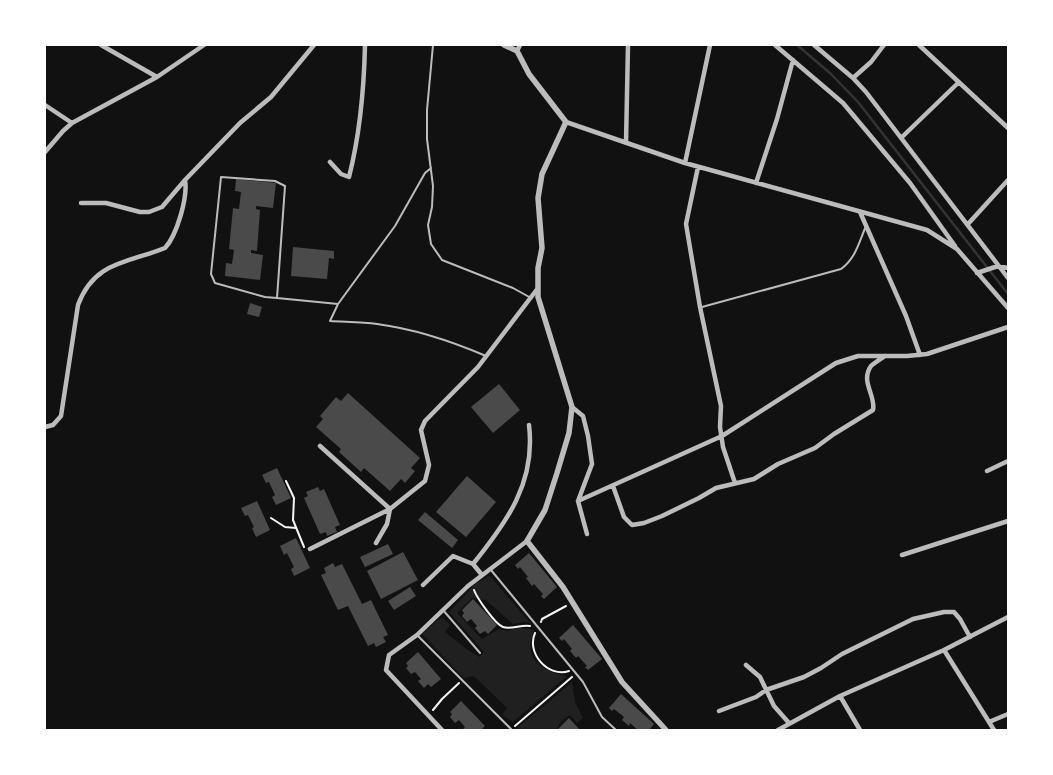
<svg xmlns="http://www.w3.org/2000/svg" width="1053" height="775" viewBox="0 0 1053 775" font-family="'Zilla Slab',serif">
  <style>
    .green { fill: #202020 }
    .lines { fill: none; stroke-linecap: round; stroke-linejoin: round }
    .stream { stroke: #333; stroke-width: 2.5 }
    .building { fill: #4a4a4a }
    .path { stroke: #f5f5f5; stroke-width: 2 }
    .service { stroke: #bcbcbc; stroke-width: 2 }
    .minor { stroke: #bcbcbc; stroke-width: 4.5 }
    .tertiary { stroke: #bcbcbc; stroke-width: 5.5 }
  </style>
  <rect width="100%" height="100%" fill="#111"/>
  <path class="green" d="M490,576L530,623L524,622L513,624L486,600L472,598L457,613L482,639L499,629L507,631L519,627L534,630C522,659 542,671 567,676L513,722L502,715L507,708L474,676L464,678L422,634L439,619L443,618L450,625L445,632L469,651L480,657L484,652L449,612L476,583Z
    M572,682L575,702L583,718L577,723L570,715L561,721L556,730H519L517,728Z"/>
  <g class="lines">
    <path class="stream" d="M797,45L831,74L858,102L1008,294"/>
  </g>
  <path class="building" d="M236,179L276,183L273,208L256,206V209L260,210L257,251L251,250V253L263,255L260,280L225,276L226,263L232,264L234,250L229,249L233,208L239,209L241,192L235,191Z
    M293,247L334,251V259L329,258L327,279L291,276Z
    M250,303L262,307L259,317L247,314Z
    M499,384L520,410L493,433L471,407Z
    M348,393L420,458L411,468L415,471L405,483L401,479L390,491L364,468L361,472L339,452L341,449L316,427L323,419L320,416L336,397L341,401Z
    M277,468L291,498L276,505L272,497L275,495L269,482L266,483L262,475Z
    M467,476L496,502L466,537L436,512Z
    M318,487L320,491L324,489L340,525L335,527L337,532L327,536L326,532L320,534L304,498L308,496L306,492Z
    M257,501L270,530L256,537L252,528L254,527L248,515L245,516L241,508Z
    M425,512L458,540L452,548L418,520Z
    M296,538L310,568L294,576L291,569L294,567L287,553L284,555L280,546Z
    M388,544L393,554L365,567L360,557Z
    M403,552L418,580L381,599L367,571Z
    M529,553L557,587L544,599L541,596L543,594L534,584L532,586L526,578L528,577L520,567L518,569L515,565Z
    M333,563L335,567L342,564L362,604L371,600L388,635L383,637L386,642L376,647L374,643L368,646L348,606L338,610L321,575L326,573L324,568Z
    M410,587L416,596L394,610L388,601Z
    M473,599L497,625L488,634L485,631L480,634L475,628L477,626L471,619L467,622L462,616L464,613L462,610Z
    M573,625L602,659L588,670L585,667L587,666L578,656L576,658L570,651L572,649L564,639L562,641L559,638Z
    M418,652L441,679L431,687L428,684L424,688L418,681L421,679L415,672L411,674L406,668L408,666L406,663Z
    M621,694L654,724L649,730H638L630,723L629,726L622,720L624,717L614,709L612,711L609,708Z
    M461,701L485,726L481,730H462L465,727L459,720L455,723L450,717L452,714L450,712Z
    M569,718L580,730L558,729Z"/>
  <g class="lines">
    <path class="path" d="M286,481L294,498L293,520L304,547
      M271,518L285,527L296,528
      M474,590C477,598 495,624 503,627C511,630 522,624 530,626
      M541,622L542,619L566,606
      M535,633C526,653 548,678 569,671
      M433,710L442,699L459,683
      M515,726L572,677"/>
    <path class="service" d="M433,45L427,110V139L433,186L432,207L428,225L431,244L442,260L513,288L531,298
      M431,168L425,173L395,226L338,304L330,321C346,322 362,322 377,324C415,329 451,341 486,356
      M277,298L265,297L215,283L211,274L221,177L275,181L285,186L277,298L338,304
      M702,307L841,269C856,258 859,242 866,226
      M491,570L583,682L602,717L616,730
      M443,610L480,653
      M418,636L512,730"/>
    <path class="minor" d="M101,45L157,77
      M775,45L843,103L910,183L955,246
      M814,45L853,78L866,92L1008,278
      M919,45L1008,128
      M517,51L520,45
      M853,78L871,62L884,45
      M45,105L72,123
      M566,122L685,163L927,230L957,249L1008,308
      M901,138L958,83
      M626,143L628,45
      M45,152L63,131L72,123L157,77L204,45
      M330,162L341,174L349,177C360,134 364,89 365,45
      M685,163L710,45
      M698,167L686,224L700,307L721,406L720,427L723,447L735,483
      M756,183L777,119L793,60
      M81,203H106L140,212H149L162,207L185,180
      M860,212L906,316L920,355
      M968,224L1008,180
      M977,273L998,266L1008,268
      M572,407L583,416L588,436L592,464L578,501L587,534
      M45,427L53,425L61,416L78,305C94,261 128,263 165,248C177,235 188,197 185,180L240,123L271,97L314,45
      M320,446L390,509L387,524L376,543
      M987,471L1008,461
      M613,486L624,517L632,525L644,523L662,516L699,498L716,488L754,479L778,464L815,448L834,434L873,410C876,395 860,382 871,366C874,363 881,359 885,356
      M578,501L722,436L836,363L858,356H907L927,354L1008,327
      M310,549L390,509L425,481L429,465L421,430L425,421L478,367L538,288
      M902,555L1008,521
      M482,575L473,564C507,522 536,482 529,425
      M423,585L453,556L473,564
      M944,650L994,730
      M746,665L760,677L774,706L789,723
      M840,696L860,730
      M719,711L756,697L766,690L804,677L821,668L842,654L913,619L944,612H954L960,619L970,637
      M989,722L1008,714
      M442,730L386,670L389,655L417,635L468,586L527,541
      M778,730L840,696L944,650L1008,617"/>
    <path class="tertiary" d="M504,45L517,51L529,74L566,122L542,174L538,198L542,248L538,268V297L572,407L569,433L557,473L545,510L527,541L563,587L622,682L666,730"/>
  </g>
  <rect width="1053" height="775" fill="none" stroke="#ffffff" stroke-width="92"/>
</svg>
